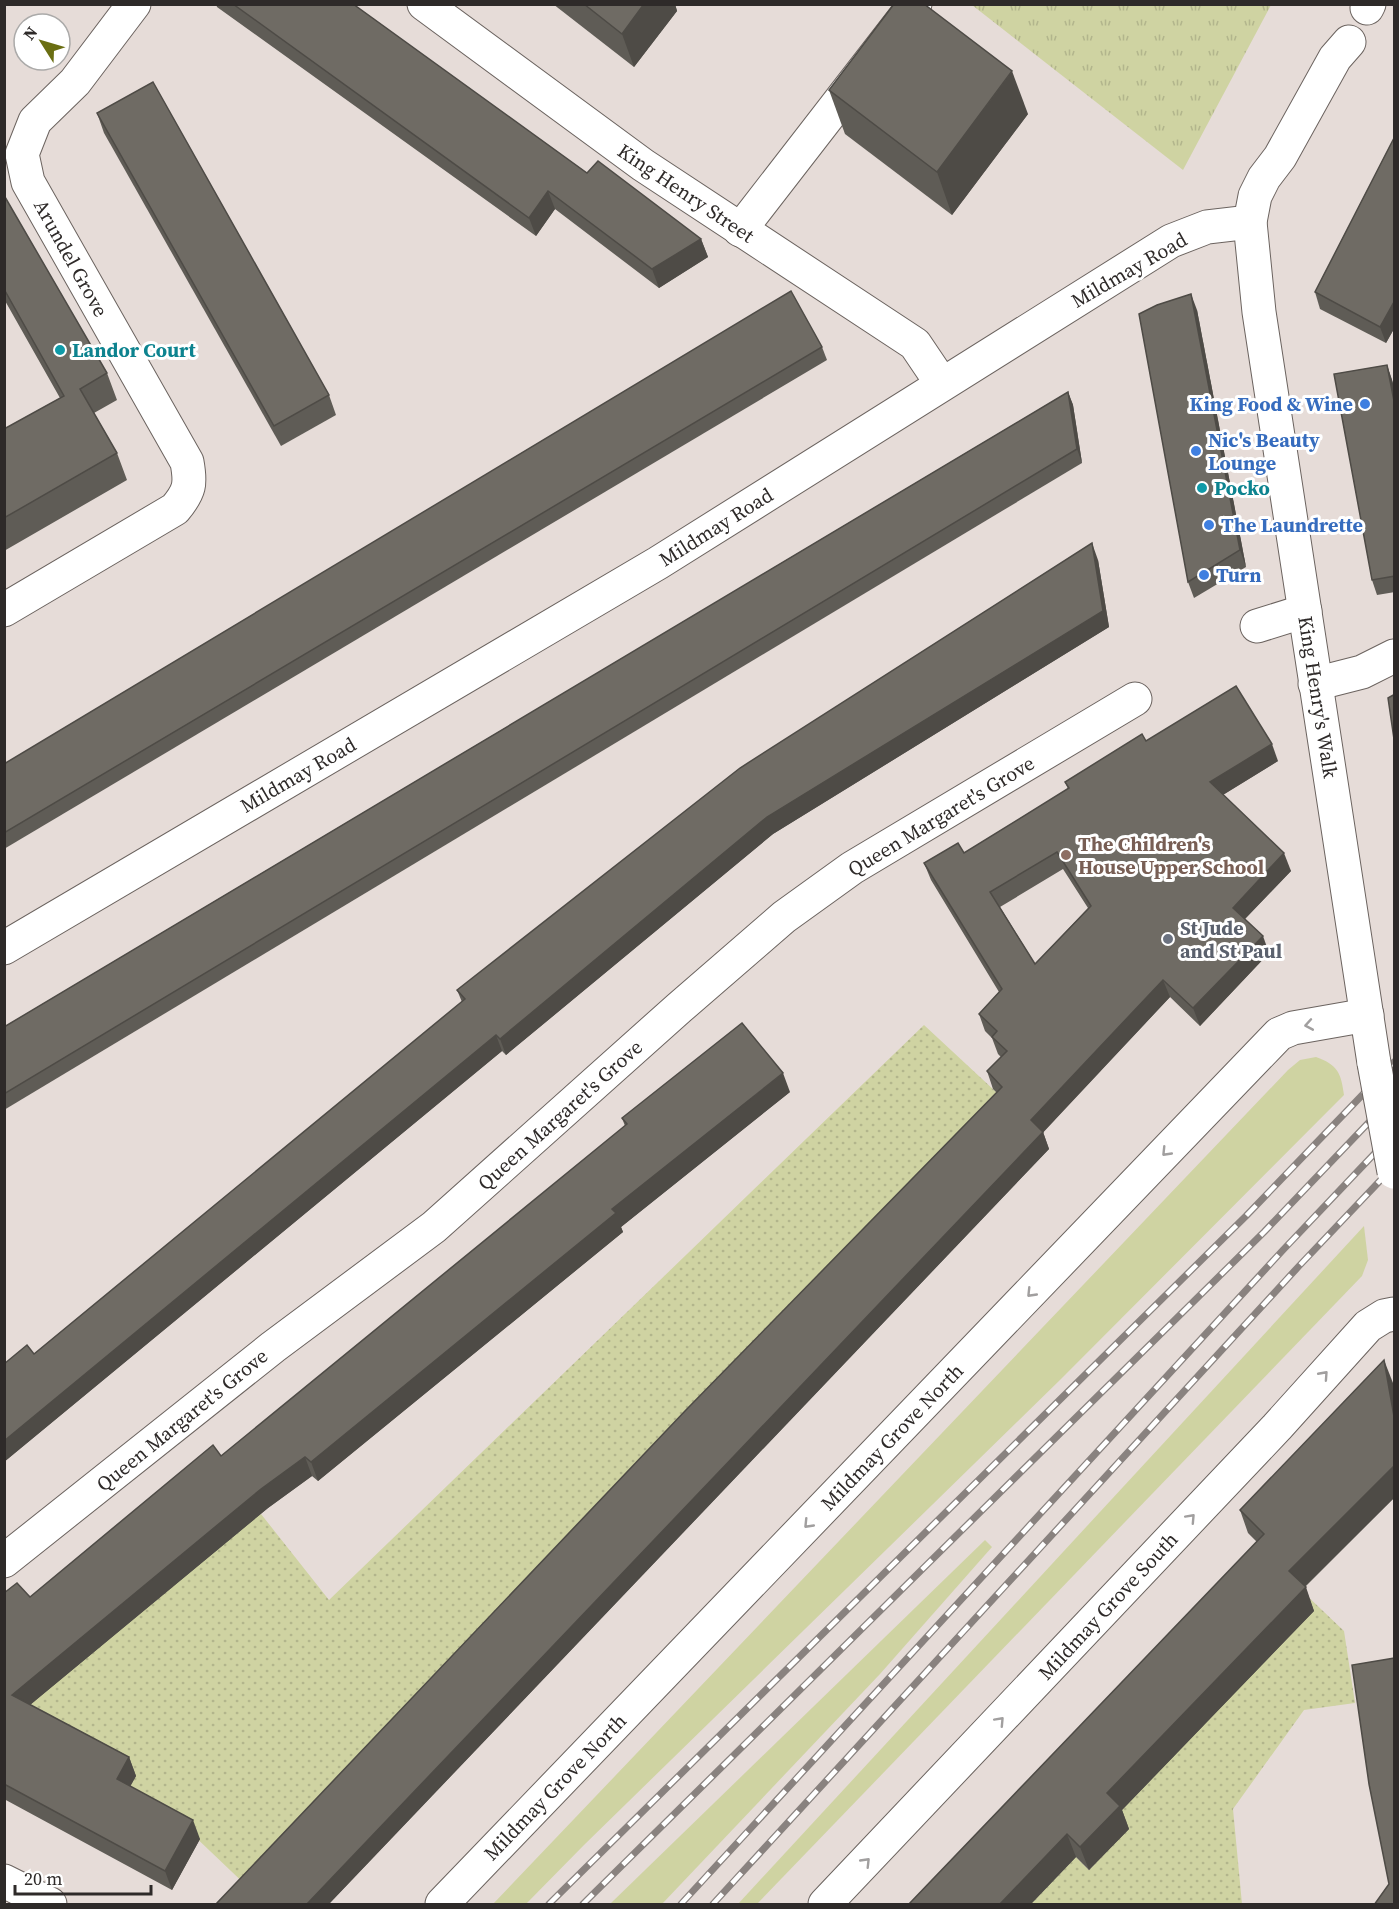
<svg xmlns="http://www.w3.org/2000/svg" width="1399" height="1909" font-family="'Source Serif 4',serif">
	<defs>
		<pattern id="park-tufts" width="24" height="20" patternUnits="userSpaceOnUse" patternTransform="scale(1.5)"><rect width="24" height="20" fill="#cfd3a2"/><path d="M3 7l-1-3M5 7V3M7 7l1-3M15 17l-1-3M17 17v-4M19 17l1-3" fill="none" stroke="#b2b58c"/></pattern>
		<pattern id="garden-dots" width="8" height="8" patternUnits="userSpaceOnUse" patternTransform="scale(1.5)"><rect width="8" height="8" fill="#cfd3a2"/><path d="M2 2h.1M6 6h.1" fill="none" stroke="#b2b58c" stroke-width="1.8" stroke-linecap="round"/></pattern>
	</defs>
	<rect width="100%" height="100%" fill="#e6dcd8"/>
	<g fill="#cfd3a2">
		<path d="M1316 1057C1338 1065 1341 1073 1344 1095L1061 1379 584 1845 526 1904H493L1288 1070 1300 1060Z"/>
		<path d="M1364 1226 1368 1260 1362 1276 757 1904H738Z"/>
		<path d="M985 1540 992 1547 880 1674 662 1904H610Z"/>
	</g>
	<path fill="url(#park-tufts)" d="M972 5H1271L1183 170Z"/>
	<g fill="url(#garden-dots)">
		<path d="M924 1025 1009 1104 252 1891 168 1811 124 1798 135 1776 37 1724 4 1657 261 1514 329 1600Z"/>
		<path d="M1302 1591 1344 1631 1355 1703 1304 1710 1233 1809 1242 1904H1030L1076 1857 1089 1870 1128 1829 1115 1816 1255 1671Z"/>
	</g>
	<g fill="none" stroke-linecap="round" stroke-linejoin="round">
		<g stroke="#6b635f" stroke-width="35">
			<g id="minor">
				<path d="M424 4 643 165 915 344 942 384"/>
				<path d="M1367 8 1369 4"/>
				<path d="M1349 42 1335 58 1280 157 1264 178 1255 196 1250 222 1259 312 1374 1063"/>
				<path d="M740 230 915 4"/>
				<path d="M4 610 175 509C190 491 191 484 187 462L28 182 22 154 35 121 75 82 134 4"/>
				<path d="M1257 626 1305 611"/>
				<path d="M1315 684 1362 672 1394 656"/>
				<path d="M4 948 658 563 1171 241 1207 227 1250 222"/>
				<path d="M4 1561 273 1347 434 1227 679 1008 784 917 852 868 1135 699"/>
				<path d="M4 1881 50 1904"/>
				<path d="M442 1904 1279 1034 1293 1028 1367 1015"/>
				<path d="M825 1904 1277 1427 1368 1326 1384 1316 1394 1314"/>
			</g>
		</g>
		<use href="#minor" stroke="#fff" stroke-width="33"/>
		<g stroke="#89827f" stroke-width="7">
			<g id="rail">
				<path d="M549 1904 1246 1216 1394 1062"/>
				<path d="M583 1904 1264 1232 1394 1096"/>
				<path d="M681 1904 1283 1250 1394 1133"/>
				<path d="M713 1904 1299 1266 1394 1166"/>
			</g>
		</g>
		<use href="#rail" stroke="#fff" stroke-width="4.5" stroke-dasharray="14" stroke-linecap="butt"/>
		<g stroke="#6b635f" stroke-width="35" stroke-linecap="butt">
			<path id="minor-bridge" d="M1374 1063 1394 1172"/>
		</g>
		<use href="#minor-bridge" stroke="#fff" stroke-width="33"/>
	</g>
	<g fill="#5f5c56" fill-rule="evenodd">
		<path d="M216 4H353L587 173 701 239 708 257 659 288 555 209 536 236 217 7Z"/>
		<path d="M553 4H675L677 11 634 67Z"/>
		<path d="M829 90 1028 114 952 215 845 134Z"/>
		<path d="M97 113 329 395 336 415 281 446 104 133Z"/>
		<path d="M1395 136V327L1386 343 1320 309 1315 292Z"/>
		<path d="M4 198 107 373 117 400 94 413 117 453 127 480 4 551V429L60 398 4 299Z"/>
		<path d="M1197 310 1246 567 1194 598 1188 582Z"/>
		<path d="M822 347 827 360 4 849V764Z"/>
		<path d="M1387 365 1392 380 1395 391V592L1377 595 1372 580Z"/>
		<path d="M1068 392 1073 405 1082 463 4 1110V1027Z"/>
		<path d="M1098 560 1109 627 773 834 506 1055 502 1051 4 1462V1364L34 1354 462 1002 457 990Z"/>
		<path d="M1146 741 1278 761 1223 795 1291 871 1245 919 1269 953 1200 1026 1170 997 1043 1132 1049 1149 328 1905H217V1903L997 1093 993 1089 987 1071 1001 1057 998 1054 992 1038 985 1031 979 1014 999 992 931 880 924 863 964 853 1068 789 1065 782ZM1063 869 1088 908 1035 964 1000 907Z"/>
		<path d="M790 1092 621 1227 623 1232 318 1481 312 1476 268 1508 30 1705 129 1757 136 1776 130 1786 200 1839 172 1890 4 1799V1593L30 1597 221 1456 625 1126 622 1118Z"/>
		<path d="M1393 1383 1395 1394V1497L1305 1587 1314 1611 1122 1810 1129 1829 1089 1870 1076 1857 1030 1905H908L1257 1542 1248 1533 1240 1510Z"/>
	</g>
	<g fill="#4e4b46">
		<path d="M644 4H675L677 11 634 67 622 34Z"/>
		<path d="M1012 71 1028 114 952 215 937 172Z"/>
		<path d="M548 191 555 209 536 236 529 218Z"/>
		<path d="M701 239 708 257 659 288 652 269Z"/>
		<path d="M1191 294 1197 310 1246 567 1240 550Z"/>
		<path d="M1395 299V327L1386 343 1380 327Z"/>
		<path d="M1387 365 1392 380 1395 391V406Z"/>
		<path d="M1068 392 1073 405 1082 463 1077 449Z"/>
		<path d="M1092 543 1098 560 1109 627 773 834 506 1055 500 1039Z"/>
		<path d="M1272 744 1278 761 1216 799 1210 782Z"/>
		<path d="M1284 853 1291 871 1239 925 1233 908Z"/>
		<path d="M1263 936 1269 953 1200 1026 1193 1008Z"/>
		<path d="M1163 980 1170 997 1038 1138 1031 1120Z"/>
		<path d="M496 1035 502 1051 4 1462V1441Z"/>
		<path d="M783 1073 790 1092 621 1227 623 1232 318 1481 311 1462 612 1209Z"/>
		<path d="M1043 1132 1049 1149 328 1905H306Z"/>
		<path d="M1384 1360 1393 1383 1395 1394V1422Z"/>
		<path d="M305 1457 312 1476 268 1508 19 1714 12 1695 261 1489Z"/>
		<path d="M1395 1465V1497L1297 1594 1289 1571Z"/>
		<path d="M1306 1587 1314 1611 1122 1810 1129 1829 1089 1870 1080 1847 1107 1793Z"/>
		<path d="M129 1757 136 1776 124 1798 117 1779Z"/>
		<path d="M193 1820 200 1839 172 1890 165 1871Z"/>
		<path d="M1067 1834 1076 1857 1030 1905H999Z"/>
	</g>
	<g fill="#6f6b64" stroke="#4e4b46" stroke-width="1.5" fill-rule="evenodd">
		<path d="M233 4H353L587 173 598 161 701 239 652 269 548 191 529 218Z"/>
		<path d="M584 4H644L622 34Z"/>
		<path d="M894 4H924L1012 71 937 172 829 90Z"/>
		<path d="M153 82 329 395 274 426 97 113Z"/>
		<path d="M1395 136V300L1380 327 1315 292Z"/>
		<path d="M5 197 107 373 80 389 117 453 4 518V429L64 396 4 289Z"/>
		<path d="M791 291 822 347 4 833V764Z"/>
		<path d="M1191 294 1240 550 1188 582 1139 314 1157 305Z"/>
		<path d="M1387 365 1395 406V576L1372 580 1334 374Z"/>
		<path d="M1068 392 1077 449 4 1094V1027Z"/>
		<path d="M1092 543 1103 611 767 817 500 1039 496 1035 4 1441V1364L27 1345 34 1354 465 999 457 990 740 768Z"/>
		<path d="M1236 686 1272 744 1210 782 1284 853 1233 908 1263 936 1193 1008 1163 980 1031 1120 1043 1132 306 1905H218L217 1903 685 1411 1002 1087 987 1071 1007 1051 992 1037 997 1031 979 1014 1002 989 924 863 958 843 964 853 1069 788 1065 782 1142 734 1146 741ZM1057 852 1091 906 1035 964 990 892Z"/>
		<path d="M1395 694V746L1388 698Z"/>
		<path d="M742 1023 783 1073 612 1209 616 1213 311 1462 305 1457 261 1489 12 1695 129 1757 117 1779 193 1820 165 1871 4 1784V1593L17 1583 30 1597 213 1445 221 1456 627 1124 622 1118Z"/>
		<path d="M1384 1360 1395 1422V1465L1289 1571 1306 1587 1107 1793 1120 1806 1080 1847 1067 1834 999 1905H908L1264 1534 1240 1510Z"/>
		<path d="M1395 1658V1905H1374L1389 1884 1369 1784 1352 1665Z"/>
	</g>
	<defs><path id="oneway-chevron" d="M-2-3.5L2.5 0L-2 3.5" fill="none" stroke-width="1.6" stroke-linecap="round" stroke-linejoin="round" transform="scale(1.5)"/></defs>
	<g stroke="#a19f9f">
		<use href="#oneway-chevron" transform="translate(1309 1025) rotate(170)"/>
		<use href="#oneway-chevron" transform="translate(1166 1152) rotate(134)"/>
		<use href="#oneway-chevron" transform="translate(1031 1293) rotate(134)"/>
		<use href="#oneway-chevron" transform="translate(1324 1375) rotate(-48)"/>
		<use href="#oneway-chevron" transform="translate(1191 1518) rotate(-47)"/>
		<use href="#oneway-chevron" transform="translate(808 1524) rotate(134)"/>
		<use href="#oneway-chevron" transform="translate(1000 1721) rotate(-47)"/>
		<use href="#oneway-chevron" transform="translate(866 1862) rotate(-46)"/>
	</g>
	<g fill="#0f9aa8" stroke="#fff" stroke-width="2">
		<circle cx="60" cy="350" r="6"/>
		<circle cx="1202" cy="488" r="6"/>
	</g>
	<g fill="#3f7fe0" stroke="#fff" stroke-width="2">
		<circle cx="1365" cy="404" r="6"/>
		<circle cx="1196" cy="451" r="6"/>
		<circle cx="1209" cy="525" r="6"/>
		<circle cx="1204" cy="575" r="6"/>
	</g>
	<circle fill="#8d6e63" stroke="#fff" stroke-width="2" cx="1066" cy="855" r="6"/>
	<circle fill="#6b7280" stroke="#fff" stroke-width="2" cx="1168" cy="939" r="6"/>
	<g text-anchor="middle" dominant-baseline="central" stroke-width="6" stroke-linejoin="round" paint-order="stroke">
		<g font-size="20" fill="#2e2a29" stroke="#fff">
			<text transform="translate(686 193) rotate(34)">King Henry Street</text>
			<text transform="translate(71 258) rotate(61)">Arundel Grove</text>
			<text transform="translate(1129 270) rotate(-30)">Mildmay Road</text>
			<text transform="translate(716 527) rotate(-32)">Mildmay Road</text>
			<text transform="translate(1318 697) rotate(81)">King Henry's Walk</text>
			<text transform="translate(298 775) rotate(-30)">Mildmay Road</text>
			<text transform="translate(941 816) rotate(-31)">Queen Margaret's Grove</text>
			<text transform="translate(560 1115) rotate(-42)">Queen Margaret's Grove</text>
			<text transform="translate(182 1420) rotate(-39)">Queen Margaret's Grove</text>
			<text transform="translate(892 1437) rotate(-46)">Mildmay Grove North</text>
			<text transform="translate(1108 1606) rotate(-47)">Mildmay Grove South</text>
			<text transform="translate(555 1787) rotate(-46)">Mildmay Grove North</text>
		</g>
		<g font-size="20" font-weight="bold" fill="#0d838f" stroke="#fff" text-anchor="start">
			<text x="72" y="350">Landor Court</text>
			<text x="1214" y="488">Pocko</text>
		</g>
		<g font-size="20" font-weight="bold" fill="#366cbe" stroke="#fff" text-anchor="start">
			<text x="1353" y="404" text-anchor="end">King Food &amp; Wine</text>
			<text x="1208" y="440">Nic's Beauty<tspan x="1208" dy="23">Lounge</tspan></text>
			<text x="1221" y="525">The Laundrette</text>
			<text x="1216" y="575">Turn</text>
		</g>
		<g font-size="20" font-weight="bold" fill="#785e54" stroke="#fff" text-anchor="start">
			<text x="1078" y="844">The Children's<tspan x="1078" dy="23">House Upper School</tspan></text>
		</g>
		<g font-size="20" font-weight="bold" fill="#5b616d" stroke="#fff" text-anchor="start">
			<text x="1180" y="928">St Jude<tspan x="1180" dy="23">and St Paul</tspan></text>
		</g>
	</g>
	<rect width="1399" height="1909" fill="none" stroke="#2e2a29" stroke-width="12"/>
	<g transform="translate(42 42) rotate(307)"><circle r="28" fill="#ffffff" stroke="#abaaa9" stroke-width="1.5"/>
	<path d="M0-4.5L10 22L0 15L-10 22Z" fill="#6a6e12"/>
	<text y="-9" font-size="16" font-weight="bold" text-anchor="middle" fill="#2e2a29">N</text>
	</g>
	<path d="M15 1885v9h136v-9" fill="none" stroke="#2e2a29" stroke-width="3"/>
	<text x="24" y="1885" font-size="18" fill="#2e2a29" stroke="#ffffff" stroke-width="4.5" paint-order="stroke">20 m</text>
</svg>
